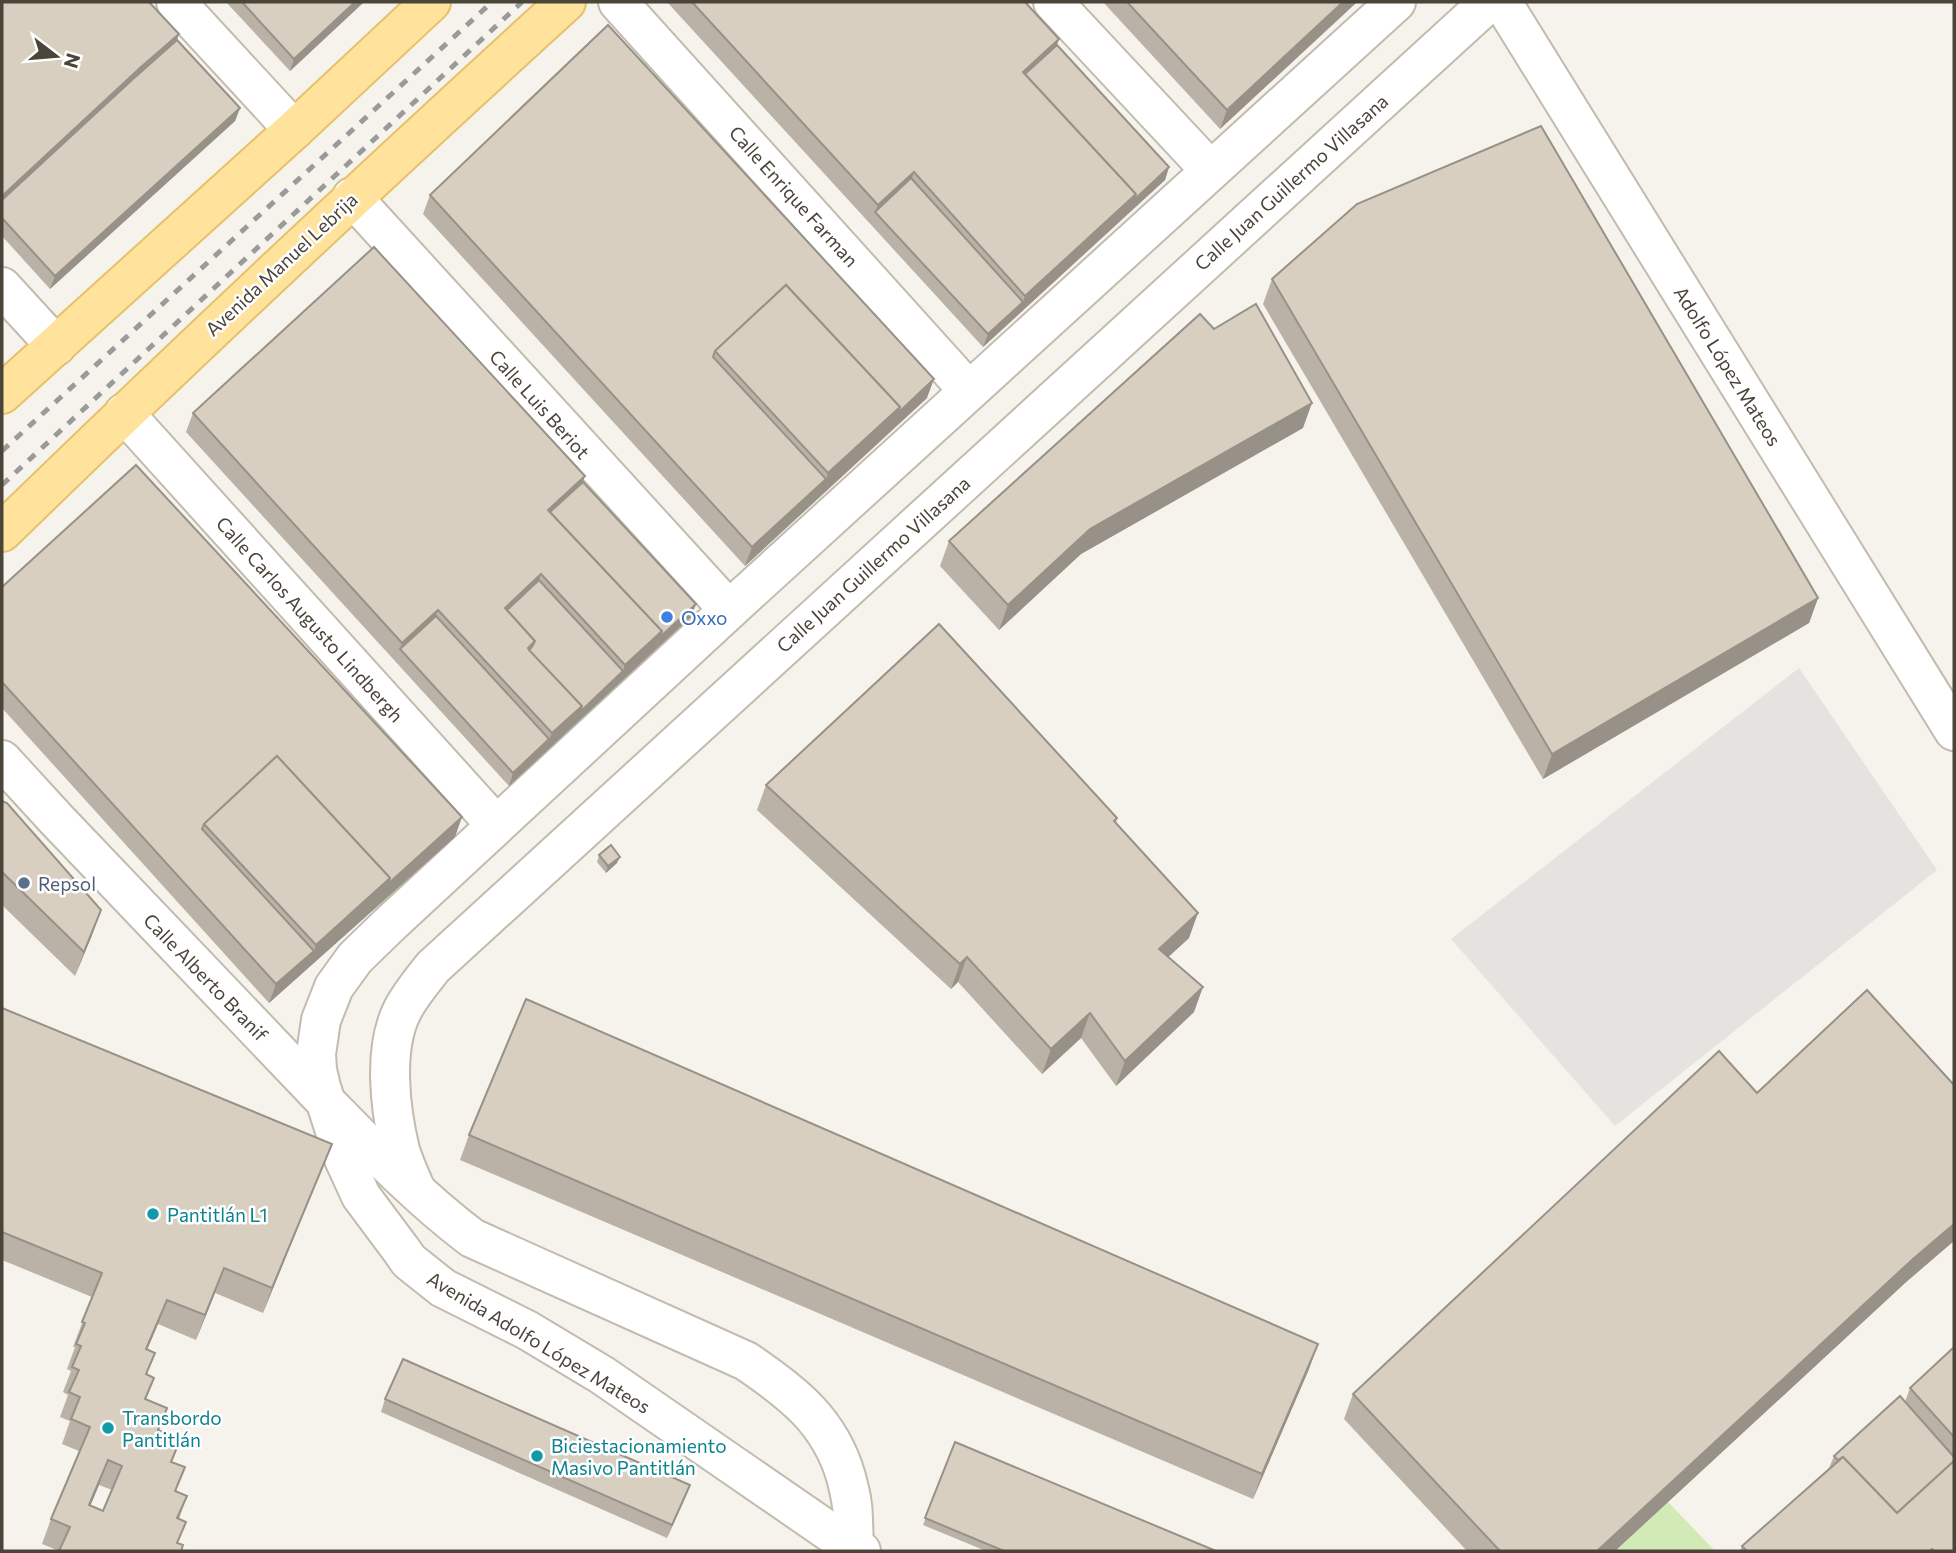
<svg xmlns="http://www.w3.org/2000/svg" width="1956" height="1553" font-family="Commissioner,sans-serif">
	<rect width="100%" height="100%" fill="#f6f3ec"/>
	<path fill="#d2eab5" d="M1668 1502 1715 1551H1615Z"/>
	<path fill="#e5e3e0" d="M1799 668 1937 870 1615 1126 1451 939Z"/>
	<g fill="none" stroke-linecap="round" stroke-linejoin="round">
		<g stroke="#c2bbae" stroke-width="42">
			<g id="minor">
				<path d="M176 2 294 130"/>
				<path d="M618 2 969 391"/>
				<path d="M1053 2 1210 170"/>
				<path d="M1502 2 1954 731"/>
				<path d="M352 197 729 610"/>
				<path d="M2 287 56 346"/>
				<path d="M124 413 496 825"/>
				<path d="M2 760 57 820 326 1102C373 1150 419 1198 472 1238L746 1361C792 1392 830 1421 846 1477 850 1492 853 1504 853 1519 853 1530 855 1541 852 1551"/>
				<path d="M416 1190C410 1177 404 1163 400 1150 390 1109 383 1049 402 1011 410 995 422 981 433 967L1489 2"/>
				<path d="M861 1551 853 1548 602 1375 527 1330 443 1288 409 1261 402 1251 361 1196 344 1159 321 1087 317 1070 316 1054 321 1020 334 987 355 958 390 924 729 610 1396 2"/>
			</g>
		</g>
		<g stroke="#e6c16a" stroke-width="42">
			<g id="major">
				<path d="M2 394 294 130 431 2"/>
				<path d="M2 532C187 352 375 176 566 2"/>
			</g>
		</g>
		<use href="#minor" stroke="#fff" stroke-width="38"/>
		<use href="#major" stroke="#ffe39c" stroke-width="38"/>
		<g stroke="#9a9a9a" stroke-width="5" stroke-dasharray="9 9" stroke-linecap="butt">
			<path d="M2 451 492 2"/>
			<path d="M2 485 522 2"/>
		</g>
	</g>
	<g fill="#bab2a6" fill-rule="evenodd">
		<path d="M2 2 179 34 177 40 240 108 235 121 50 289 2 236Z"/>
		<path d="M226 2H364L290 71Z"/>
		<path d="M667 2H1025L1059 39 1057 45 1169 167 1165 180 983 347Z"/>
		<path d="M1103 2H1357L1220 129Z"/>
		<path d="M430 195 927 398 745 566 423 214Z"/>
		<path d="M1272 279 1818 598 1809 623 1543 779 1263 304Z"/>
		<path d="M193 413 585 476 583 482 696 604 691 617 509 786 186 432Z"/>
		<path d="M1303 428 1081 554 999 630 940 566 949 541Z"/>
		<path d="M2 587 455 837 269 1003 2 708Z"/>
		<path d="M766 785 1117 818 1116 823 1189 938 1168 957 1194 1012 1116 1086 1081 1038 1042 1074 958 982 951 989 757 810Z"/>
		<path d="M2 801 92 935 75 976 2 905Z"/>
		<path d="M599 855 617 863 606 873 597 862Z"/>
		<path d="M2 1008 322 1168 263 1313 215 1293 196 1340 158 1324 147 1349V1375L154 1378 146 1399 172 1462 185 1467 176 1491 187 1496 179 1519 59 1551 42 1544 51 1519 79 1451 62 1444 70 1421 60 1417 68 1395 63 1392 71 1371 67 1369 75 1347H73L92 1297 2 1260ZM99 1485 112 1490 103 1511 90 1506Z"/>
		<path d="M469 1135 1309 1369 1253 1499 460 1160Z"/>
		<path d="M1904 1284 1615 1551H1467L1344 1419 1353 1394Z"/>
		<path d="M1954 1347V1551H1740L1742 1546 1829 1468 1834 1456 1905 1402 1910 1388Z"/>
		<path d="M385 1399 690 1485 667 1538 381 1412Z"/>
		<path d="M955 1442 1216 1551H986L923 1525Z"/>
	</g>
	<g fill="#979187">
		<path d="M355 2H364L290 71 294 59Z"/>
		<path d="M1343 2H1357L1220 129 1227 110Z"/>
		<path d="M179 34 172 53 2 209V196L141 67Z"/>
		<path d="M1059 39 1052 58 1025 82 1023 72Z"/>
		<path d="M240 108 235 121 50 289 55 276Z"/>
		<path d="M1169 167 1165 180 983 347 988 334 1023 302 1025 296 1136 194Z"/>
		<path d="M914 172 907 191 875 212 878 205Z"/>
		<path d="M934 379 927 398 745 566 752 547 826 479 828 473 900 407Z"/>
		<path d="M1312 403 1303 428 1081 554 999 630 1008 605 1090 529Z"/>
		<path d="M585 476 578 495 550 521 548 510Z"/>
		<path d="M541 574 534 593 502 614 505 608Z"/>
		<path d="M1818 598 1809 623 1543 779 1552 754Z"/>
		<path d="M696 604 691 617 655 650 660 637Z"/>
		<path d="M438 610 431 629 400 649 402 643Z"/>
		<path d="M662 631 655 650 509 786 513 773 549 739 552 733 582 706 623 671 625 665Z"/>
		<path d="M462 817 455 837 269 1003 276 984 314 951 316 945 390 878Z"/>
		<path d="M620 857 617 863 606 873 608 866Z"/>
		<path d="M101 910 92 935 75 976 84 952Z"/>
		<path d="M1198 913 1189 938 1150 974 1159 949Z"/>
		<path d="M967 957 958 982 951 989 960 964Z"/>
		<path d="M1203 987 1194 1012 1116 1086 1125 1061Z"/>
		<path d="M1090 1013 1081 1038 1042 1074 1051 1049Z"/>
		<path d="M332 1144 322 1168 263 1313 272 1288Z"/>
		<path d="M1954 1224V1241L1904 1284 1615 1551H1597L1913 1259Z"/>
		<path d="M224 1268 215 1293 196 1340 205 1315Z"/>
		<path d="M167 1300 158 1324 137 1374 146 1349Z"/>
		<path d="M1318 1344 1309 1369 1253 1499 1262 1474Z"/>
		<path d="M108 1460 99 1485 80 1530 89 1505Z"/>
		<path d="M690 1485 685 1498 667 1538 672 1525Z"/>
	</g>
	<g fill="#d8cfc1" stroke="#979187" stroke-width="2" fill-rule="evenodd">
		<path d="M2 2H149L179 34 141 67 2 196Z"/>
		<path d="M242 2H355L294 59Z"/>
		<path d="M692 2H1025L1059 39 1023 72 1136 194 1025 296 914 172 878 205Z"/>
		<path d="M1127 2H1343L1227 110Z"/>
		<path d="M608 25 934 379 898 413 900 407 786 285 715 351 713 357 826 479 752 547 430 195Z"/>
		<path d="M177 40 240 108 55 276 2 218V200L133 79Z"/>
		<path d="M1057 45 1169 167 1134 200 1136 194 1025 74Z"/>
		<path d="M1541 126 1818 598 1552 754 1272 279 1357 204Z"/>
		<path d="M911 178 1023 302 988 334 875 212Z"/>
		<path d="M374 247 585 476 548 510 662 631 625 665 541 574 505 608 535 641 528 648 582 706 552 733 438 610 402 643 193 413Z"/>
		<path d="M786 285 900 407 828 473 715 351Z"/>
		<path d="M1256 304 1312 403 1090 529 1008 605 949 541 1200 314 1214 329Z"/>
		<path d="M136 465 462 817 388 884 390 878 277 756 204 824 202 829 314 951 276 984 2 682V587Z"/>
		<path d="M583 482 696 604 660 637 662 631 550 512Z"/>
		<path d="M539 580 623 671 580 712 582 706 529 650 532 647 535 641 507 610Z"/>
		<path d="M436 616 549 739 513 773 400 649Z"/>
		<path d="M939 624 1117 818 1114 821 1198 913 1159 949 1203 987 1125 1061 1090 1013 1051 1049 967 957 960 964 766 785Z"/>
		<path d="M277 756 390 878 316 945 204 824Z"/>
		<path d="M2 801 7 803 101 910 84 952 2 872Z"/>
		<path d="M611 845 620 857 608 866 599 855Z"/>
		<path d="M1867 990 1954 1085V1224L1913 1259 1597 1551H1500L1353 1394 1719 1051 1757 1093Z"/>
		<path d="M526 999 1318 1344 1262 1474 469 1135Z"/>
		<path d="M2 1008 332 1144 272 1288 224 1268 205 1315 167 1300 146 1349 155 1353 146 1374 154 1378 145 1399 167 1408 158 1430 180 1440 171 1462 185 1467 175 1491 187 1496 177 1518 186 1522 177 1543 183 1545 181 1551H59L70 1527 51 1519 90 1427 71 1419 80 1397 69 1392 79 1370 72 1367 81 1346 76 1344 85 1323 82 1322 102 1273 2 1232ZM108 1460 122 1466 103 1511 89 1505Z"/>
		<path d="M1954 1347V1437L1910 1388Z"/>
		<path d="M403 1359 690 1485 672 1525 385 1399Z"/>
		<path d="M1900 1396 1954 1457V1461L1897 1513 1843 1457 1838 1460 1834 1456Z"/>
		<path d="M955 1442 1216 1551H1004L925 1518Z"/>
		<path d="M1843 1457 1897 1513 1954 1461V1551H1934L1932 1549 1929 1551H1747L1742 1546Z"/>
	</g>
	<circle fill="#3f7fe0" stroke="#fff" stroke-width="2.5" cx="667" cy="617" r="7"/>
	<circle fill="#5c6f8a" stroke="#fff" stroke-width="2.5" cx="24" cy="883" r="7"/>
	<g fill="#0f9aa8" stroke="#fff" stroke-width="2.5">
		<circle cx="153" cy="1214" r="7"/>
		<circle cx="108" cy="1428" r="7"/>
		<circle cx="537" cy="1456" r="7"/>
	</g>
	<g text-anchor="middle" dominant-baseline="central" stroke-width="5" stroke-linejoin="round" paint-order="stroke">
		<g font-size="19" fill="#4b4439" stroke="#fff">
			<text transform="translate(1291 182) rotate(-42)">Calle Juan Guillermo Villasana</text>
			<text transform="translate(794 196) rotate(48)">Calle Enrique Farman</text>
			<text transform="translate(281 264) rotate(-43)">Avenida Manuel Lebrija</text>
			<text transform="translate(1728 366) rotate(58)">Adolfo López Mateos</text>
			<text transform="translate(540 404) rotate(48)">Calle Luis Beriot</text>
			<text transform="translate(873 564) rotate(-42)">Calle Juan Guillermo Villasana</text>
			<text transform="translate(310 619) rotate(48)">Calle Carlos Augusto Lindbergh</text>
			<text transform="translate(206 977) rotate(46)">Calle Alberto Branif</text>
			<text transform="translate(539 1342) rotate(31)">Avenida Adolfo López Mateos</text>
		</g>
		<g font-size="19" fill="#366cbe" stroke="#fff" text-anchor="start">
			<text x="681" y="617">Oxxo</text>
		</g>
		<g font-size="19" fill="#4e5e75" stroke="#fff" text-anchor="start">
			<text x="38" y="883">Repsol</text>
		</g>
		<g font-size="19" fill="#0d838f" stroke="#fff" text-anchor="start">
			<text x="167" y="1214">Pantitlán L1</text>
			<text x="122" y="1417">Transbordo<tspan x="122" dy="22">Pantitlán</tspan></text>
			<text x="551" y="1445">Biciestacionamiento<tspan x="551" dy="22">Masivo Pantitlán</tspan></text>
		</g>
	</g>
	<rect width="1956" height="1553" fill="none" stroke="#4b4439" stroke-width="7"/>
	<g transform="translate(56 56) rotate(106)" stroke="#ffffff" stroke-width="5" paint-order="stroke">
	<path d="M0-5L12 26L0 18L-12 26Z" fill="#4b4439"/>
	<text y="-10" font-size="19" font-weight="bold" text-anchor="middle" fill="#4b4439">N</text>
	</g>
</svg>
